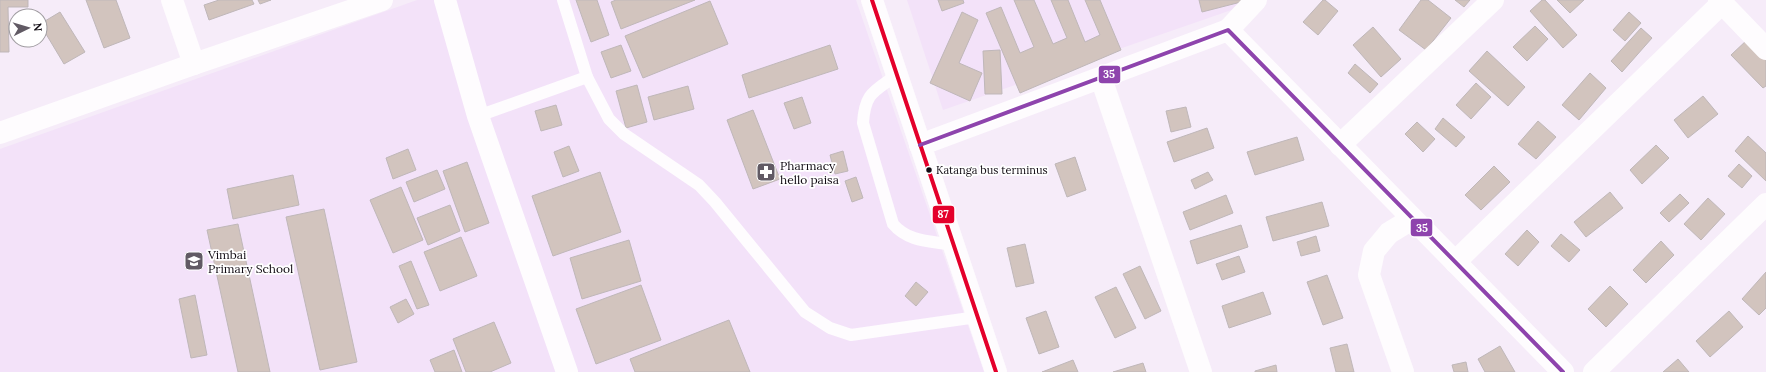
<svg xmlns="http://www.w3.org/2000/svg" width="1766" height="372" font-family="Lora,serif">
	<rect width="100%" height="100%" fill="#f6ecf9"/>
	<g fill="#f3e2f9">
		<path d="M417 0H856L984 372H0V149Z"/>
		<path d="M907 0H1250L1246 5 943 110Z"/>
	</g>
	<g fill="#d2c4be" stroke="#bfb7b9">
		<path d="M0 0H28V7H8L9 52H0Z"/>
		<path d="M86 0H116L130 38 104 48Z"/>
		<path d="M219 0H252L254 4 209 20 204 5Z"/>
		<path d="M258 0H271L260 4Z"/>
		<path d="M576 0H597L609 35 591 42Z"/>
		<path d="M616 0H695L621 29 611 2Z"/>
		<path d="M938 0H963L964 3 942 11Z"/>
		<path d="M1014 0H1034L1053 44 1067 38 1051 0H1068L1085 42 1100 35 1085 0H1100L1121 50 1020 93 986 13 1001 7 1020 53 1034 47Z"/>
		<path d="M1199 0H1241V2L1202 12Z"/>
		<path d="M1323 0H1325L1338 11 1318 35 1303 22Z"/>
		<path d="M1421 0H1428L1451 18 1426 50 1399 30Z"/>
		<path d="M1455 0H1470L1464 7Z"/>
		<path d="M1542 0H1545L1577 35 1563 48 1530 11Z"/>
		<path d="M1557 0H1584L1570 13Z"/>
		<path d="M710 1 728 44 643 78 625 36Z"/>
		<path d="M60 12 85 52 64 64 40 24Z"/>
		<path d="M962 12 978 20 959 63 982 73 970 101 930 83Z"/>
		<path d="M1629 12 1641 23 1625 41 1613 30Z"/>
		<path d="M1535 26 1548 39 1527 61 1513 47Z"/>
		<path d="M1373 27 1401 59 1381 77 1353 45Z"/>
		<path d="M1641 28 1652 38 1622 72 1611 61Z"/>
		<path d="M1748 39 1766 57V86L1763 88 1731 55Z"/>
		<path d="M621 45 631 71 611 78 601 52Z"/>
		<path d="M830 45 838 69 749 98 742 75Z"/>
		<path d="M1000 50 1002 94H985L983 51Z"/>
		<path d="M1487 51 1525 87 1508 106 1469 71Z"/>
		<path d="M1355 64 1378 84 1370 93 1348 73Z"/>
		<path d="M1590 73 1606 88 1579 120 1562 105Z"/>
		<path d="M1476 83 1491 97 1471 119 1456 105Z"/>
		<path d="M637 85 647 122 626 128 616 91Z"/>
		<path d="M688 86 694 109 654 120 648 97Z"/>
		<path d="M1703 96 1718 114 1688 138 1674 120Z"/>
		<path d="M802 97 811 123 794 129 784 103Z"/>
		<path d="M556 105 562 125 541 131 535 111Z"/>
		<path d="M1186 107 1191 127 1171 132 1166 111Z"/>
		<path d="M753 110 780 179 753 189 727 120Z"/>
		<path d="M1443 118 1465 137 1456 147 1435 129Z"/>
		<path d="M1538 121 1556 137 1536 159 1518 144Z"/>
		<path d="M1417 122 1435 139 1423 152 1405 134Z"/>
		<path d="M1207 128 1214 148 1174 162 1167 142Z"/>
		<path d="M1748 136 1766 153V181L1735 151Z"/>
		<path d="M1297 137 1304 160 1255 175 1247 152Z"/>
		<path d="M1656 145 1669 158 1642 184 1630 170Z"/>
		<path d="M569 146 579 171 563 177 554 152Z"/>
		<path d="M408 149 416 170 393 179 386 158Z"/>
		<path d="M843 151 848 171 835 174 830 155Z"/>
		<path d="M1075 157 1086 190 1067 197 1055 164Z"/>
		<path d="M467 162 489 223 465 232 443 171Z"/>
		<path d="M1739 164 1752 176 1742 188 1728 176Z"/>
		<path d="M1494 166 1510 182 1481 210 1465 195Z"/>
		<path d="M437 170 445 189 414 202 406 182Z"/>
		<path d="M600 172 621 232 553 256 532 196Z"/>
		<path d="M1208 172 1213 180 1195 189 1191 180Z"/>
		<path d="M293 175 299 205 233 219 227 189Z"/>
		<path d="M856 177 863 198 852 202 845 181Z"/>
		<path d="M401 187 423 240 393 253 370 200Z"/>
		<path d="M1610 192 1623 208 1586 237 1574 222Z"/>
		<path d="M1680 194 1689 203 1669 222 1660 213Z"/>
		<path d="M1226 195 1233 213 1190 230 1183 212Z"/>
		<path d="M1708 198 1725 214 1701 240 1684 224Z"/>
		<path d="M1322 202 1329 226 1273 241 1266 217Z"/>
		<path d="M450 205 460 231 428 245 417 218Z"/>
		<path d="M324 209 357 362 320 370 286 217Z"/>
		<path d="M238 224 270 372H238L207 230Z"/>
		<path d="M1241 225 1248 247 1197 264 1190 241Z"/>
		<path d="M1527 230 1539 242 1518 266 1505 254Z"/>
		<path d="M1561 234 1580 250 1569 262 1551 246Z"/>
		<path d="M1316 236 1320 251 1301 256 1297 242Z"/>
		<path d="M461 237 477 276 440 291 424 252Z"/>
		<path d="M629 240 641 281 582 299 570 258Z"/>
		<path d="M1661 241 1674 255 1646 283 1633 270Z"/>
		<path d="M1025 244 1034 283 1016 287 1007 248Z"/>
		<path d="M1239 256 1245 272 1222 280 1216 264Z"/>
		<path d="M411 261 429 305 417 309 399 266Z"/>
		<path d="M1140 266 1161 311 1145 319 1123 274Z"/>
		<path d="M1766 272V308L1759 315 1742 299Z"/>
		<path d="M1327 275 1343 318 1323 325 1307 282Z"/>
		<path d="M916 282 928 292 916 306 905 296Z"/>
		<path d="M641 285 661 340 596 364 576 309Z"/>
		<path d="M1610 286 1628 304 1606 327 1588 309Z"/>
		<path d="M1116 287 1136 328 1115 338 1095 297Z"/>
		<path d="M1263 292 1271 314 1229 328 1222 306Z"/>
		<path d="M195 295 207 355 191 358 179 299Z"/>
		<path d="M406 299 414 314 398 323 390 307Z"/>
		<path d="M1046 311 1059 347 1039 354 1026 318Z"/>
		<path d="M1729 311 1743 327 1710 357 1696 341Z"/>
		<path d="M729 320 750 372H635L630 359Z"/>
		<path d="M494 322 511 363 490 372H466L453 339Z"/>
		<path d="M1347 344 1354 372H1336L1330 348Z"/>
		<path d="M1500 346 1515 372H1485L1478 359Z"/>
		<path d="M454 350 462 372H435L430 360Z"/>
		<path d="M1678 359 1689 372H1663Z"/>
		<path d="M1073 360 1078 372H1042Z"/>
		<path d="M1466 362 1468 372H1454L1452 365Z"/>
		<path d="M1143 363 1146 372H1113Z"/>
		<path d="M1276 365 1277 372H1255V371Z"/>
	</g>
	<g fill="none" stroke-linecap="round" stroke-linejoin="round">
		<g stroke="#fefcfe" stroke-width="12">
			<path d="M898 74C874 92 865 92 863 123L893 224C908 242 930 241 953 245"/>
			<path d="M587 77 609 119 624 134 699 185 715 202 805 312 830 328 851 335 977 317"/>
			<path d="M478 116 587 77 563 0"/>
		</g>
		<g stroke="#fefcfe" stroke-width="22">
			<path d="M172 0 194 64"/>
			<path d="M445 0 478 116 567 372"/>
			<path d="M1719 0 1766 49"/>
			<path d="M1228 30 1256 0"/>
			<path d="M1101 78 1201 372"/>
			<path d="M0 133 194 64 382 0"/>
			<path d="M920 145 1228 30 1563 372"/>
			<path d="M1340 145 1493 0"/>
			<path d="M1455 262 1722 3"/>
			<path d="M1403 372 1369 275 1374 251 1389 233 1412 219"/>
			<path d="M1594 372 1766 204"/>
		</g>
		<path stroke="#fefcfe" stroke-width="22" d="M872 0 996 372"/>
		<g stroke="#fff" stroke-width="7">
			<path id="bus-1" d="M872 0 996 372"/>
		</g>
		<g stroke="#fff" stroke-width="7">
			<path id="bus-2" d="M920 145 1228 30 1563 372"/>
		</g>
		<use href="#bus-1" stroke="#e4002b" stroke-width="4"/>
		<use href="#bus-2" stroke="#8e44ad" stroke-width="4"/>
	</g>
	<defs>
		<g id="pharmacy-square" transform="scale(1)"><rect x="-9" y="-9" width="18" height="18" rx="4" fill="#615a64" stroke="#fff"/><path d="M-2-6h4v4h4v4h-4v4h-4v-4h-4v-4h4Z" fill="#fff"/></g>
		<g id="school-square" transform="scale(1)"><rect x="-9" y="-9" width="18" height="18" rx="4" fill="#615a64" stroke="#fff"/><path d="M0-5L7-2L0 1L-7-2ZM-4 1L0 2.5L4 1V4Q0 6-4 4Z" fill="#fff"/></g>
	</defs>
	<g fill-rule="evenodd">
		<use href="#pharmacy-square" x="766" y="172"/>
		<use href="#school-square" x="194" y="261"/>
	</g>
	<circle fill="#110b13" stroke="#fff" stroke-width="1.5" cx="929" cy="170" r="3.5"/>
	<g text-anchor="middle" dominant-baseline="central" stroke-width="3.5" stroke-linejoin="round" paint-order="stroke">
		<g font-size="11" fill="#110b13" stroke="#fff" text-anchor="start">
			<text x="936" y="170">Katanga bus terminus</text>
		</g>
		<g font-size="12" fill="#110b13" stroke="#fff" text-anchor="start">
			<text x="780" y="165">Pharmacy<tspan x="780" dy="14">hello paisa</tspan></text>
			<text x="208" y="254">Vimbai<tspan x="208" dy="14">Primary School</tspan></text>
		</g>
	</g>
	<g stroke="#fff" stroke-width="1.5">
		<rect x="1098" y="65" width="23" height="19" rx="4" fill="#8e44ad"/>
		<rect x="932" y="205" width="23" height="19" rx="4" fill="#e4002b"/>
		<rect x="1410" y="218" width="23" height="19" rx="4" fill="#8e44ad"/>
	</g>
	<g font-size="11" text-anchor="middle" font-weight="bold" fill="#fff">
		<text x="1109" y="78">35</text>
		<text x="943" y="218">87</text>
		<text x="1422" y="232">35</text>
	</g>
	<g transform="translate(28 28) rotate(85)"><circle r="19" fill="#ffffff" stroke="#a09da1"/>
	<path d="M0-3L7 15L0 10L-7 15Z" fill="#615a64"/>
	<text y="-6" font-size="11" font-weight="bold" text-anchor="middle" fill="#110b13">N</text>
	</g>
</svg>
